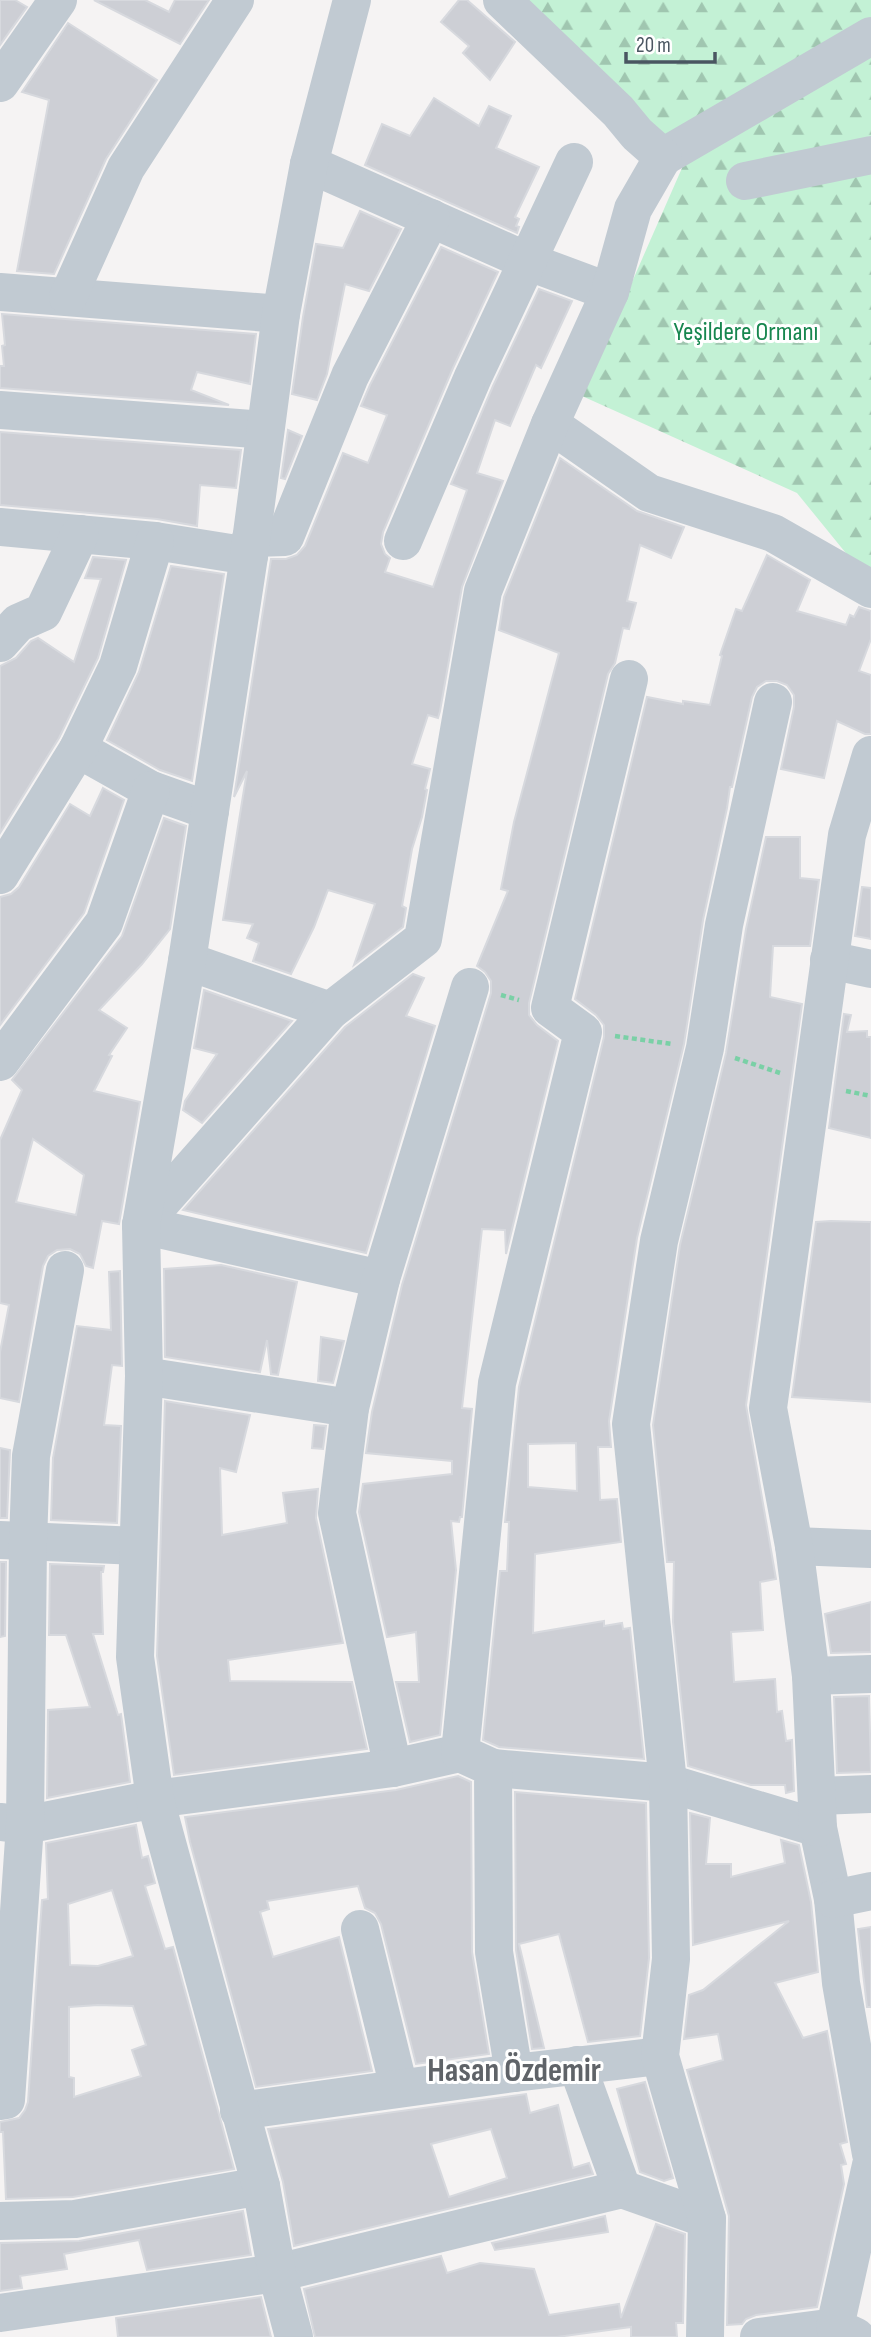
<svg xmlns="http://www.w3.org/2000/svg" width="871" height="2337" font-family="'Sofia Sans Condensed',sans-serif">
	<defs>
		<pattern id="forest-firs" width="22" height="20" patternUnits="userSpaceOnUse" patternTransform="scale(1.75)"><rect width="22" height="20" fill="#c3f1d5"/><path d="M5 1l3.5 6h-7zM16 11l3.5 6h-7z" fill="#a0c6b0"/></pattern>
	</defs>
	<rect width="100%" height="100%" fill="#f5f3f3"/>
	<path fill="url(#forest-firs)" d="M519 0H871V584L797 493 582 396 682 168Z"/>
	<g fill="#cdcfd5" stroke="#d7d9de" stroke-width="2" fill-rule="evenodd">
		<path d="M0 0H15L27 7 0 45Z"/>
		<path d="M94 0H145L169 12 175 0H209L180 44Z"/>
		<path d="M459 0H467L515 42 490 80 463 53 469 46 441 22Z"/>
		<path d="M68 23 157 80 106 159 54 274 17 271 49 100 22 92Z"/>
		<path d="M434 98 479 126 489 106 511 116 496 148 539 167 515 217 519 219 516 226 519 227 517 233 365 165 382 124 410 136Z"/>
		<path d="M360 211 401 229 369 291 345 284 327 374 317 400 292 394 303 317 316 244 343 248Z"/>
		<path d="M441 247 498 272 453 368 383 532 381 544 385 554 390 558 385 572 433 587 467 490 451 484 493 386 539 289 572 301 541 368 536 365 510 426 495 420 477 473 503 481 462 587 440 711 438 718 428 715 412 764 430 769 425 789 427 790 422 817 412 849 402 906 406 908 403 927 354 965 375 904 328 890 314 927 291 974 253 961 259 943 247 938 253 924 223 920 247 771 234 797 271 559H286L297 555 305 546 343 453 368 463 387 415 361 406 370 385Z"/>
		<path d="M2 314 256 334 250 384 197 372 191 390 229 405 0 388V366H4L2 346 5 345Z"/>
		<path d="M288 430 302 436 285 479 281 478Z"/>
		<path d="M0 432 241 450 236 488 200 485 197 526 157 519 0 505Z"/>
		<path d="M560 458 637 511 684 527 671 558 640 545 627 601 636 603 629 629 623 628 615 663 608 674 529 1003V1015L537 1025 558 1041 506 1254 505 1230 482 1229 462 1408 472 1409 462 1517H460L459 1522 451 1521 456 1570 440 1735 410 1742 396 1682H419L416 1632 387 1637 359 1512 363 1484 452 1474V1461L366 1453 372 1412 402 1285 491 993V981L485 972 477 966 508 891 501 889 514 822 559 653 499 630 504 597Z"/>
		<path d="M767 555 810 580 797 611 846 625 850 615 854 617 859 607 871 611V639L859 671 871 675V734H865L837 721 824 778 781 769 794 707V695L787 685 777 681H766L757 687 752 697 732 787H730L727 808 703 920 684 1044 637 1238 609 1421 611 1447H598L600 1500 617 1499 621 1542 535 1554 533 1633 604 1621V1626L622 1623 623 1629 630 1628 644 1759 499 1747 483 1740 500 1571H507L509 1522H505L519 1387 604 1037V1025L596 1015 575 999 647 697 683 704V701L710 705 722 656 720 655 736 609 742 611ZM576 1443 577 1491 528 1487V1444Z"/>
		<path d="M93 557 126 560 98 658 59 738 0 833V666L16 658 31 641 38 638 74 662 101 579 85 578Z"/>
		<path d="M171 566 224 574 192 781 160 770 107 740 139 672Z"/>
		<path d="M103 788 124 800 84 913 0 1025V897L11 894 19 887 70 804 90 816Z"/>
		<path d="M164 818 186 826 170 929 142 964 99 1010 127 1028 109 1055 112 1056 94 1091 140 1102 119 1224 102 1221 93 1268 86 1266 80 1254 70 1249 57 1250 48 1256 43 1266 19 1402 0 1398V1352L9 1305 0 1303V1140L22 1090 12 1080 122 936ZM33 1139 84 1175 76 1215 16 1202Z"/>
		<path d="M766 837H800V878L819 880 810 946H773L770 997 802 1004 746 1405 776 1579 760 1582 763 1630 731 1632 734 1682 775 1679 777 1712 782 1711 786 1741 792 1740 794 1791 786 1793 785 1785H751L688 1766 673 1622 674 1562H667L653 1425 680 1245 726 1053 746 929Z"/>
		<path d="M862 887 871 888V939L855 936Z"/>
		<path d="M413 974 424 978 406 1016 435 1026 366 1253 183 1210 345 1027Z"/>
		<path d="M204 990 292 1021 202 1123 183 1110 185 1101 217 1054 194 1048Z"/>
		<path d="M844 1014 851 1015 847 1032 867 1031V1037H871V1138L829 1128Z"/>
		<path d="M831 1221 871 1222V1402L792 1397 816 1222Z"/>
		<path d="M221 1265 297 1282 278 1375 271 1374 267 1340 260 1372 165 1357 164 1269Z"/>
		<path d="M120 1271 122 1366 112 1365 104 1425 121 1426 117 1523 51 1520 53 1458 77 1326 111 1330 109 1272Z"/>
		<path d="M321 1337 344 1341 333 1383 318 1381Z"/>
		<path d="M165 1401 250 1415 236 1472 220 1468 222 1535 287 1523 283 1493 318 1489 316 1518 343 1643 228 1660 230 1681 352 1682 367 1749 174 1775 157 1656Z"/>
		<path d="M314 1425 326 1426 323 1449 312 1448Z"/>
		<path d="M0 1448 10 1450 7 1518H0Z"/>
		<path d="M0 1562H6L5 1636 0 1637Z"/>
		<path d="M50 1564 104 1566 103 1572H101L103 1634H93L118 1715 121 1714 130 1782 47 1798 48 1710 90 1707 66 1635H49Z"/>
		<path d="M871 1602V1652L831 1653 825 1614Z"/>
		<path d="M869 1696 871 1772 837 1773 834 1697Z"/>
		<path d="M458 1776 471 1782 472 1952 489 2054 416 2064 381 1924 375 1913 365 1908 358 1886 267 1901 269 1909 260 1912 273 1957 339 1937 372 2071 256 2087 190 1842 185 1817 396 1790Z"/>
		<path d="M515 1792 646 1803 649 1958 640 2036 588 2042 559 1934 519 1944 544 2048 532 2049 516 1950Z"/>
		<path d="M690 1813 710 1818 706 1864H731V1877L785 1863 781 1840 799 1845 811 1902 818 1972 775 1983 803 2038 827 2031 847 2142 840 2144 846 2164 841 2165 844 2184 817 2307 756 2315 746 2319 742 2324 727 2325 729 2216 687 2070 723 2060 718 2034 684 2039 689 1995 703 1990 789 1921 693 1945Z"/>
		<path d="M136 1825 142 1858 148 1856 155 1883 145 1886 165 1949 173 1947 234 2169 73 2197 6 2199 3 2132H0V2122L19 2118 25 2110 28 2102 42 1900 48 1899 46 1843ZM112 1890 133 1956 98 1966 70 1965 68 1904ZM98 2005 133 2006 146 2045 132 2050 141 2076 74 2097V2078L69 2077V2007Z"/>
		<path d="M871 1927V2007H867L858 1929Z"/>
		<path d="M645 2082 673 2178 664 2181 640 2172 617 2089Z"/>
		<path d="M526 2094 530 2113 558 2105 573 2168 589 2163 593 2174 294 2246 283 2182 268 2129ZM491 2129 507 2178 449 2197 431 2144Z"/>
		<path d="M243 2211 251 2255 147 2270 139 2240 64 2254 67 2269 20 2276 22 2288 0 2291V2243L79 2241Z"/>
		<path d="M605 2216 608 2232 495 2250 492 2243Z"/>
		<path d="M656 2224 685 2234 683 2323H676L677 2337H631V2327L557 2337H315L304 2289 441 2256 447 2273 480 2263 534 2269 549 2315 619 2304 621 2318Z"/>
		<path d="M261 2297 271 2337H118L116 2318Z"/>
	</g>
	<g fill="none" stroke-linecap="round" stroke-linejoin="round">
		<g stroke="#7ad0a6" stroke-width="4.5" stroke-dasharray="5 3.5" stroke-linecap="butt">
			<path d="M501 995 519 1000"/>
			<path d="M615 1036 672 1044"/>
			<path d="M735 1058 780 1073"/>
			<path d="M846 1091 871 1096"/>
		</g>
		<g stroke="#c1cad2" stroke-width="38">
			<path d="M0 83 58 0"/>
			<path d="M663 157 871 36"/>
			<path d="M309 164 529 262 610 292"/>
			<path d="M745 181 871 155"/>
			<path d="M0 292 281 314"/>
			<path d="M68 297 126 168 235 0"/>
			<path d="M0 410 265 430"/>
			<path d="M550 424 649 493 773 533 871 589"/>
			<path d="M0 527 155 541 249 556"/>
			<path d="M251 538 285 537 350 376 431 218"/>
			<path d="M403 541 473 377 574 162"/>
			<path d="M0 643 18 623 43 612 80 534"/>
			<path d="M78 749 151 790 210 811"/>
			<path d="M0 875 78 749 118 666 155 541"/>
			<path d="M829 960 871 969"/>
			<path d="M187 961 330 1011"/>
			<path d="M0 1062 104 923 151 790"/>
			<path d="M141 1225 330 1011 423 939 483 591 550 424 610 292 633 209 663 157 637 134 618 111 502 0"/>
			<path d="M141 1225 381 1279"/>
			<path d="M144 1376 350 1408"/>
			<path d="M0 1540 138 1546"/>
			<path d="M794 1546 871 1549"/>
			<path d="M811 1676 871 1674"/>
			<path d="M393 1768 337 1513 350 1408 381 1279 470 987"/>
			<path d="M493 1768 668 1783 818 1828 833 1899 841 1983 871 2154"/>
			<path d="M818 1796 871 1794"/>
			<path d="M2 1822 25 1825 155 1799 393 1768 460 1753"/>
			<path d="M818 1828 811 1676 794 1546 768 1408 847 835 871 755"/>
			<path d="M833 1899 871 1891"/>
			<path d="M360 1929 399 2088"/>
			<path d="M577 2065 622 2189"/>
			<path d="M514 2073 494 1952 493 1768 460 1753 497 1383 583 1032 550 1008 629 679"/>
			<path d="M0 2101 6 2100 25 1825 28 1542 31 1456 65 1270"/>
			<path d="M239 2111 514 2073 660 2056"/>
			<path d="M0 2221 75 2219 261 2186"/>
			<path d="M0 2313 277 2273 622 2189 707 2219"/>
			<path d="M294 2337 277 2273 261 2186 155 1799 135 1657 144 1376 141 1225 187 961 249 556 281 314 309 164 352 0"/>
			<path d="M705 2337 707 2219 660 2056 671 1959 668 1783 631 1424 659 1241 705 1048 724 925 773 702"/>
			<path d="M759 2337 835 2327"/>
			<path d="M856 2337 835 2327 871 2165"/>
		</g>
	</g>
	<g text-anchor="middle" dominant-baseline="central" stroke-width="6" stroke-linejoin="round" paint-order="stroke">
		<g font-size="26" fill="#17864f" stroke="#fff">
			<text x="746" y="332">Yeşildere Ormanı</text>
		</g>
		<g font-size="33" font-weight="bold" fill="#5f6368" stroke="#fff">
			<text x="514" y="2071">Hasan Özdemir</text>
		</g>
	</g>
	<path d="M626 52v10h89v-10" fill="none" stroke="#4a5661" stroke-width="3.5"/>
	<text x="636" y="52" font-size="21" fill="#4a5661" stroke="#ffffff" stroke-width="5" paint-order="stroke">20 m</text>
</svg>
